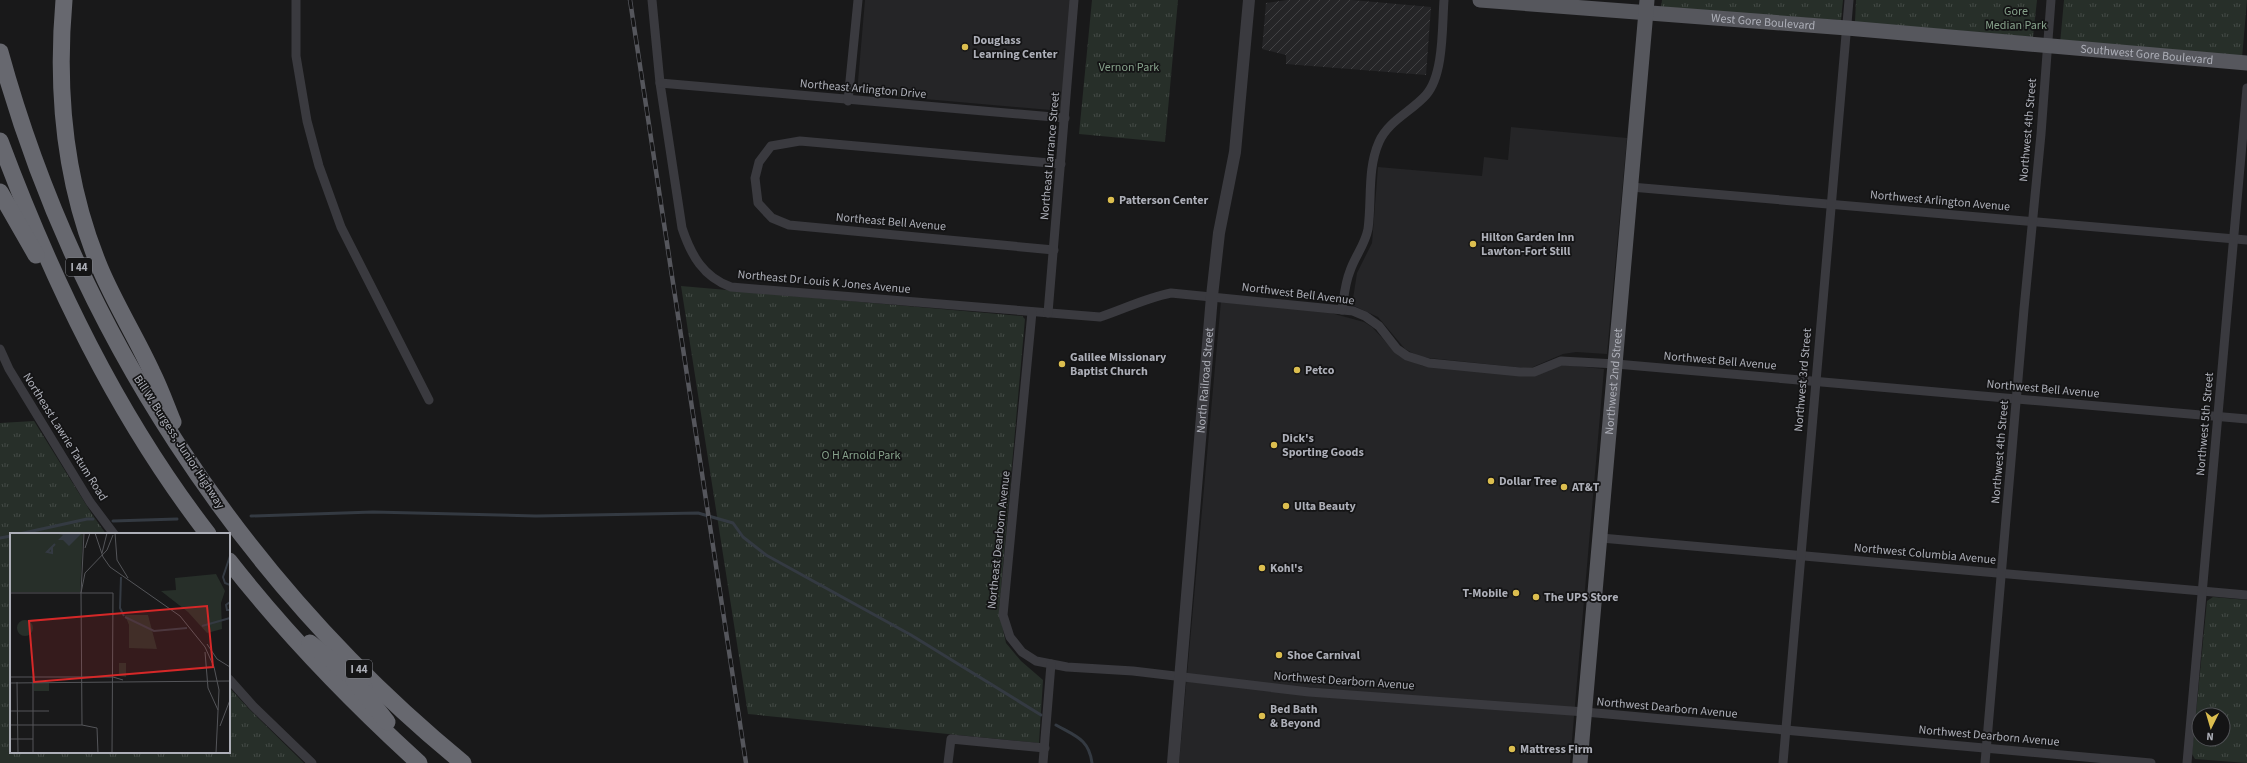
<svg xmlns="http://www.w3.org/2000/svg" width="2247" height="763" font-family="'Source Sans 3',sans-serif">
	<defs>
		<pattern id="industrial-furrows" width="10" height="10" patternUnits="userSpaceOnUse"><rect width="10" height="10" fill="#252527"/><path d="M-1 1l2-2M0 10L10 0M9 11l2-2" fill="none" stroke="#424244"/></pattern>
		<pattern id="grass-tufts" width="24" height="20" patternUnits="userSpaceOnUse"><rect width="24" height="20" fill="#272f29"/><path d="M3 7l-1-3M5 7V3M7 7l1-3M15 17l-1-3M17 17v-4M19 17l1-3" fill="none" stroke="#444b46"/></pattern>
	</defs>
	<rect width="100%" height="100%" fill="#19191a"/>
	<g fill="#252527">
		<path d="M865 0H1072L1062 111 857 93Z"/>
		<path d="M1511 127 1627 138 1607 354 1576 352 1563 354 1533 367 1524 368 1420 357 1405 349 1378 317 1352 305 1357 273 1372 243 1378 167 1482 176 1484 157 1508 160Z"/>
		<path d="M1221 301 1327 312 1364 322 1372 327 1399 356 1423 366 1517 374 1565 365 1604 369 1570 763H1179Z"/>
	</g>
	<path fill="url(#industrial-furrows)" d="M1287 0H1352L1431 7 1426 75 1286 64V55L1262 49 1266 3Z"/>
	<g fill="url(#grass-tufts)" fill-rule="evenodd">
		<path d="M1092 0H1178L1165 142 1079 134Z"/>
		<path d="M1662 0H1843L1841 20 1661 8Z"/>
		<path d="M1856 0H2037L2033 37 1855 22Z"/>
		<path d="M2064 0H2247L2242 58 2060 44Z"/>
		<path d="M681 286 1022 316 1025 319 999 611 1006 643 1021 661 1043 680 1039 743 748 714Z"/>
		<path d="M34 421 92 514 106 534H11V752H229V687L248 708 304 763H0V423Z"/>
		<path d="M2213 597 2247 600V763L2195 759 2192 754 2207 601ZM2199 715H2223V739H2199Z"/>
	</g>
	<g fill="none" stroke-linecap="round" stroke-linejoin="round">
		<g stroke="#343a42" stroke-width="3">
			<path d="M251 516 373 512 536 516 698 513 733 523 743 537 766 555 911 635 1041 715"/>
			<path d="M113 521 177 519"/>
			<path d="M19 534 87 519H93"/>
			<path d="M0 538 11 536"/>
			<path d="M1056 725C1075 736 1089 739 1092 763"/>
		</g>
		<g stroke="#3a3a3f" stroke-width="9">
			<path d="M296 0V56L307 121 319 166 341 227 429 400"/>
			<path d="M652 0 660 83 682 228C691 255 703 277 731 287L1100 317C1124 309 1146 298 1171 293L1353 311 1365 316 1379 326 1397 349 1407 356 1429 363 1520 372H1534L1561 361 1616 364 2247 419"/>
			<path d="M660 83 1065 118"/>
			<path d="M848 101 858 0"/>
			<path d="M1631 187 2247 240"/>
			<path d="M1054 250 789 225 772 218 758 203 755 178 759 162 771 146 800 141 1061 164"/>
			<path d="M1342 310C1344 297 1345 283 1350 271 1355 256 1365 245 1368 229 1372 200 1367 169 1379 142 1388 121 1412 111 1426 95 1444 75 1442 26 1444 0"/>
			<path d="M1032 312 1003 615 1010 637 1022 652 1036 661 1067 667 1133 671 1309 692 1585 712 2151 763"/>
			<path d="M1048 313 1074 0"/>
			<path d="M0 349 9 369 90 502 114 534"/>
			<path d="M1601 538 2247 595"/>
			<path d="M229 679 253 706 312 763"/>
			<path d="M948 763 951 739 1045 748"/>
			<path d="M1043 763 1051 664"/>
			<path d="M1783 763 1849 0"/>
			<path d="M1985 763 2024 309 2041 134 2051 0"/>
			<path d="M2187 763 2247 88"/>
		</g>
		<path stroke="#3a3a3f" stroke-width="12" id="s1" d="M1173 763 1212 296 1219 233 1235 152 1249 0"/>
		<g stroke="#56575d" stroke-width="15">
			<path id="s2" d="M1480 0 1847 28 2247 63"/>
			<path id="s3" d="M1580 763 1647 0"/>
		</g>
		<g stroke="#67686f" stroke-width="17">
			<path d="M64 0C56 91 65 184 100 268 115 304 136 337 152 372 160 388 166 405 173 422"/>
			<path d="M0 52C76 329 241 581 463 763"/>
			<path d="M0 141C52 280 117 416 208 534"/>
			<path d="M0 192 36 255"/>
			<path d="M229 561C286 634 350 700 419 763"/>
			<path d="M310 643 364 687"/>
			<path d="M354 680 387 722"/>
		</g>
		<g stroke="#55565c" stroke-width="4.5">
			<path id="rail" d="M630 0 746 763"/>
		</g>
		<use href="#rail" stroke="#141415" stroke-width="3" stroke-dasharray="9" stroke-linecap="butt"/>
	</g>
	<g fill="#dcbe4f" stroke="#141415" stroke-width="1.5">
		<circle cx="965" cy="47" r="4"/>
		<circle cx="1111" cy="200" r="4"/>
		<circle cx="1473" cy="244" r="4"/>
		<circle cx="1062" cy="364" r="4"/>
		<circle cx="1297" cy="370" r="4"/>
		<circle cx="1274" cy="445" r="4"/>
		<circle cx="1491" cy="481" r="4"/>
		<circle cx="1564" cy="487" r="4"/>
		<circle cx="1286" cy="506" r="4"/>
		<circle cx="1262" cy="568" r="4"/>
		<circle cx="1516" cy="593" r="4"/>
		<circle cx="1536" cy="597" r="4"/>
		<circle cx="1279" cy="655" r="4"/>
		<circle cx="1262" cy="716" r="4"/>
		<circle cx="1512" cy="749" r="4"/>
	</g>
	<g text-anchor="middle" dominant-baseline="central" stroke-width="3.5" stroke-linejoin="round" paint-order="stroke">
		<g fill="#141415" stroke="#7f8087" stroke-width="1">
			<rect x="66" y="258" width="26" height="18" rx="3"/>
			<rect x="346" y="660" width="26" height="18" rx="3"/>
		</g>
		<g font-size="11" font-weight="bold" fill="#adafb8">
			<text x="79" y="267">I 44</text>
			<text x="359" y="669">I 44</text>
		</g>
		<g font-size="12" fill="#86a18b" stroke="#141415">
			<text x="2016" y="11">Gore<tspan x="2016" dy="14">Median Park</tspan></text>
			<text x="1129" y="67">Vernon Park</text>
			<text x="861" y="455">O H Arnold Park</text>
		</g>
		<g font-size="12" fill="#adafb8" stroke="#141415">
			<text stroke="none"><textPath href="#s2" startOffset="284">West Gore Boulevard</textPath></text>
			<text stroke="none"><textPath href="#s2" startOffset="669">Southwest Gore Boulevard</textPath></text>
			<text transform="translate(863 89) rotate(5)">Northeast Arlington Drive</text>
			<text transform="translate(2028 130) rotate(-85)">Northwest 4th Street</text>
			<text transform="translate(1050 156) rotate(-85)">Northeast Larrance Street</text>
			<text transform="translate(1940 201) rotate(5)">Northwest Arlington Avenue</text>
			<text transform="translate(891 222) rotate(5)">Northeast Bell Avenue</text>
			<text transform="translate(824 282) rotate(5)">Northeast Dr Louis K Jones Avenue</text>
			<text transform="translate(1298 294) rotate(7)">Northwest Bell Avenue</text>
			<text transform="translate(1720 361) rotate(5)">Northwest Bell Avenue</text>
			<text transform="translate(1803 380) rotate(-85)">Northwest 3rd Street</text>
			<text stroke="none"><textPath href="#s1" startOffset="384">North Railroad Street</textPath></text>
			<text stroke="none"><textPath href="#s3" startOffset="383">Northwest 2nd Street</textPath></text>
			<text transform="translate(2043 389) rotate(5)">Northwest Bell Avenue</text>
			<text transform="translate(2205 424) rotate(-85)">Northwest 5th Street</text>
			<text transform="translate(65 437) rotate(58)">Northeast Lawrie Tatum Road</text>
			<text transform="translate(179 442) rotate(57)">Bill W. Burgess, Junior Highway</text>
			<text transform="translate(2000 452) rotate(-85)">Northwest 4th Street</text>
			<text transform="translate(999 540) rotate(-84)">Northeast Dearborn Avenue</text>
			<text transform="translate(1925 554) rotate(5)">Northwest Columbia Avenue</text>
			<text transform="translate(1344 681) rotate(4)">Northwest Dearborn Avenue</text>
			<text transform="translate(1667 708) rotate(5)">Northwest Dearborn Avenue</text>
			<text transform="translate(1989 736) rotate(5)">Northwest Dearborn Avenue</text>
		</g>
		<g font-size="12" font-weight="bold" fill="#adafb8" stroke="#141415" text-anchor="start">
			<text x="973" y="40">Douglass<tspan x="973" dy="14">Learning Center</tspan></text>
			<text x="1119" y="200">Patterson Center</text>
			<text x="1481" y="237">Hilton Garden Inn<tspan x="1481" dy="14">Lawton-Fort Still</tspan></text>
			<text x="1070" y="357">Galilee Missionary<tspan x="1070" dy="14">Baptist Church</tspan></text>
			<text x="1305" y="370">Petco</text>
			<text x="1282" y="438">Dick's<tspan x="1282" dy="14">Sporting Goods</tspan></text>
			<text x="1499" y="481">Dollar Tree</text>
			<text x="1572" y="487">AT&amp;T</text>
			<text x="1294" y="506">Ulta Beauty</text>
			<text x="1270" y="568">Kohl's</text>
			<text x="1508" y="593" text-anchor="end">T-Mobile</text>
			<text x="1544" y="597">The UPS Store</text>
			<text x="1287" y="655">Shoe Carnival</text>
			<text x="1270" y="709">Bed Bath<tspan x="1270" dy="14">&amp; Beyond</tspan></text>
			<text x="1520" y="749">Mattress Firm</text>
		</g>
	</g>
	<g transform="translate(10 533)">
		<rect width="220" height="220" fill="#19191a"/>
		<path d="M0 0H73L70 59H0ZM206 41 215 58 211 70 212 96 197 100 178 79 151 58 166 57 165 45ZM115 82H138L147 116 119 115V92ZM7 95a8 8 0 1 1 16 0a8 8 0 1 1-16 0ZM109 130H116V144L109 143ZM24 150H39V158H24Z" fill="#272f29"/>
		<path d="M44 0H72L59 13 53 7H48L53 2Z" fill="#343a42"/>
		<path fill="none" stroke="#343a42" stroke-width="2" d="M42 14V20L37 19 45 11M220 23 213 44 215 50 220 52M111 44 110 75 114 83M220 69 216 72 217 77H220M115 84 144 98 177 95M192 93 220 85"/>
		<path fill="none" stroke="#545559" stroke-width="1" d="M74 0 71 60 75 40 97 17 103 2M85 0 93 24 100 34 170 83 195 114 204 134 209 157 206 220M105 0 107 27 118 45M75 15 80 0M92 20 97 0M0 60H103L102 220M71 60 72 192 87 195 88 220M197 111 207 126 220 134M195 119 198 155 208 177M0 144H103L113 147M23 144V220M7 149 8 220M0 150 220 148M0 178H39M0 192H72M210 193 220 167M0 206H23"/>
		<path fill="#d62828" fill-opacity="0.15" stroke="#d62828" stroke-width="2" d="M197 73 203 134 24 149 19 88Z"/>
		<rect width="220" height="220" fill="none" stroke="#adafb8" stroke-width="2"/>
	</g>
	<g transform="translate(2211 727) rotate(185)"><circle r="19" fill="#141415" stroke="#515256"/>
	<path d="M0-3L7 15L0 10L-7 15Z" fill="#dcbe4f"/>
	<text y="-6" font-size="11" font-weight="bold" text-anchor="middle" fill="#adafb8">N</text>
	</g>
</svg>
